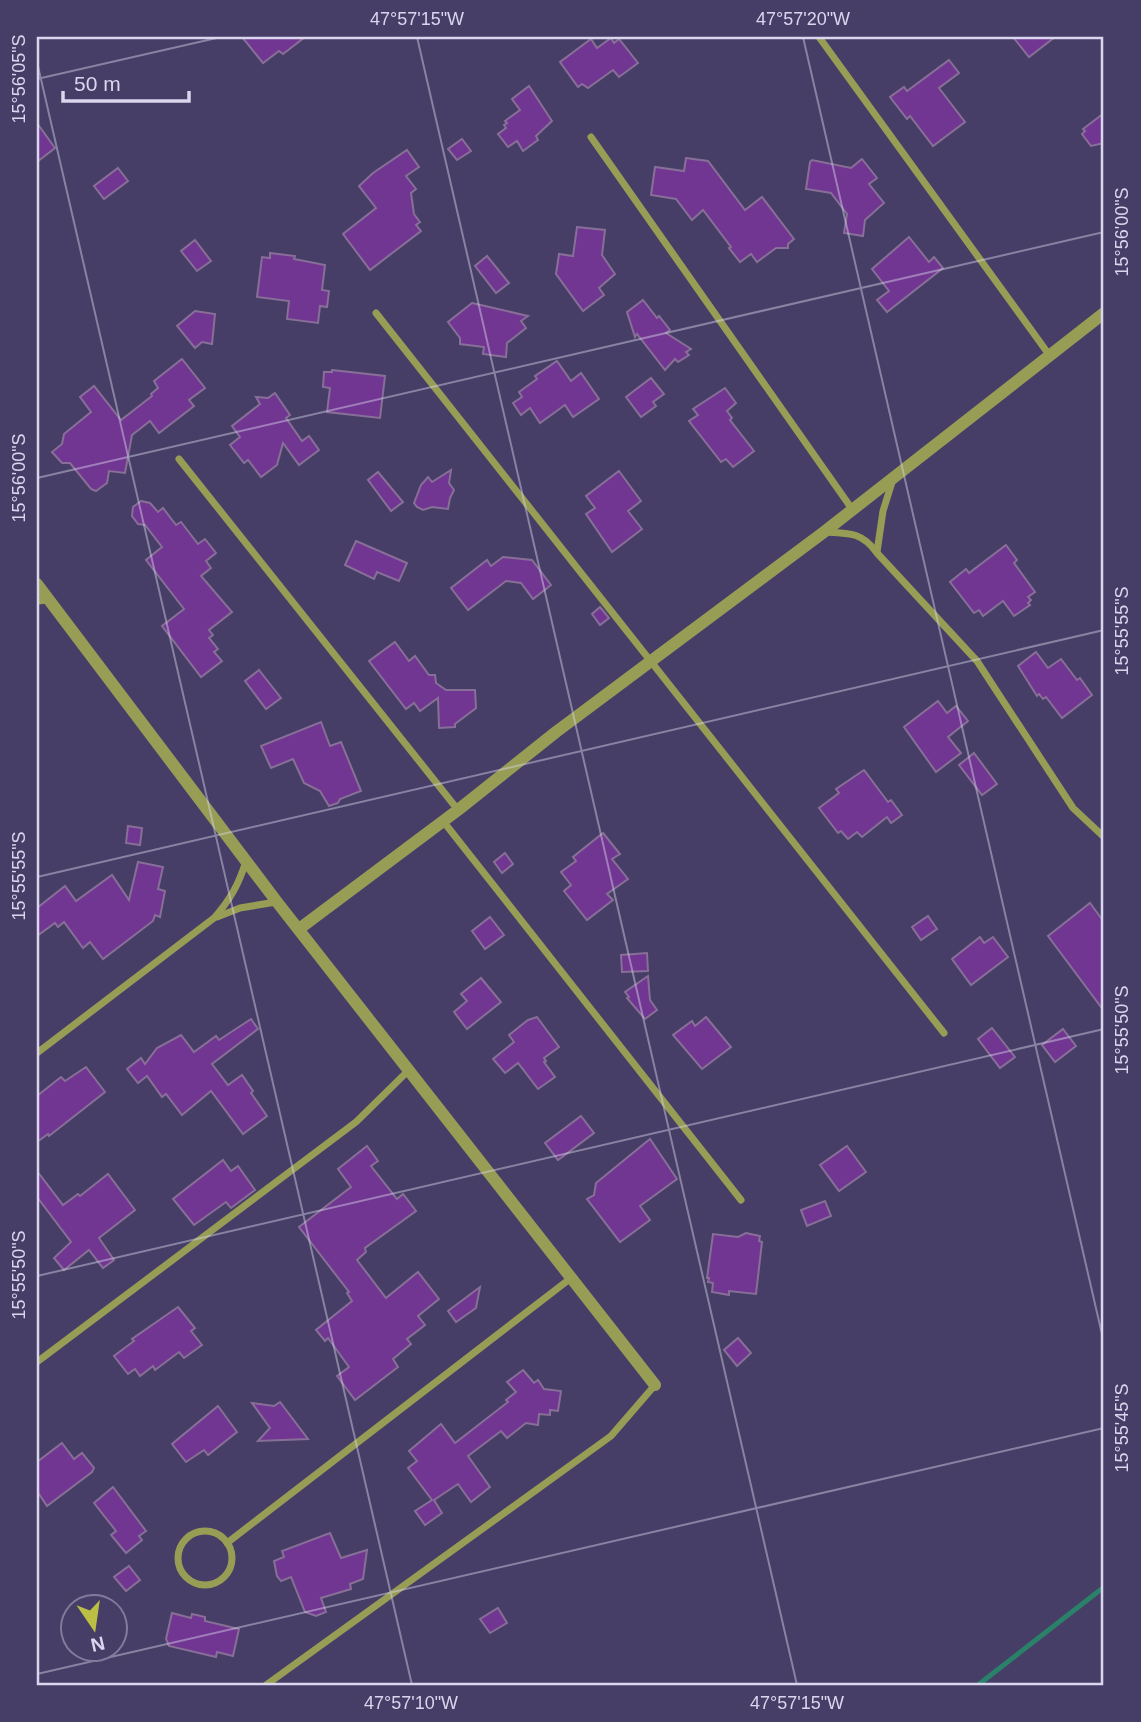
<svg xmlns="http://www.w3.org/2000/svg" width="1141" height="1722" font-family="Helvetica,sans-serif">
	<rect width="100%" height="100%" fill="#463e66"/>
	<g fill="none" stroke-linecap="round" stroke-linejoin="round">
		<path stroke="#2a8069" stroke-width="5" d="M978 1685 1104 1587"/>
	</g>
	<g fill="#713691" stroke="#876f97" stroke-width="2">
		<path d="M242 37H305L283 54 279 51 263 63Z"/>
		<path d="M1013 37H1055L1029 57Z"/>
		<path d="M611 38 614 43 619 39 638 63 619 77 613 70 588 88 582 84 578 87 560 62 591 39 597 48Z"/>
		<path d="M949 60 959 73 939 88 965 122 933 146 910 116 907 119 890 97 904 87 907 91Z"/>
		<path d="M529 86 552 121 536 136 538 140 523 151 517 141 508 147 498 134 506 128 504 125 507 123 505 121 520 110 512 99Z"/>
		<path d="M1104 113V143L1091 146 1082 134 1085 131 1083 129Z"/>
		<path d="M37 123 55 148 37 162Z"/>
		<path d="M462 139 471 151 457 160 448 149Z"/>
		<path d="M407 150 419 167 406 176 416 189 411 193 414 214 420 222 416 225 421 231 370 270 343 234 376 208 359 186 373 173Z"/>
		<path d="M686 158 708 161 745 210 762 197 794 239 788 244V248H776L757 262 751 254 740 262 729 248 731 247 703 210 692 220 676 199 651 195 655 167 684 171Z"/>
		<path d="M862 159 877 178 869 184 884 203 865 220 863 236 844 233 847 214 831 193 806 189 810 162 812 160 851 168Z"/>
		<path d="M118 168 128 181 104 199 94 186Z"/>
		<path d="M577 227 605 230 602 255 615 274 599 288 604 295 583 311 556 274 559 254 573 256Z"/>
		<path d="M909 237 929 262 934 257 943 268 887 312 877 300 889 291 872 269Z"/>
		<path d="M195 240 211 261 197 271 181 251Z"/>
		<path d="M270 253 295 256 294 259 325 265 322 290 329 291 327 307 320 306 318 323 287 319 289 301 257 297 262 257 270 258Z"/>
		<path d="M487 256 509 283 496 293 475 266Z"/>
		<path d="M643 300 657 318 659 316 670 330 666 333 691 349 686 352 689 355 678 362 675 359 665 370 637 334 635 337 627 312Z"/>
		<path d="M472 303 528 316 521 321 526 328 507 343 506 357 483 354 484 347 460 344V338L448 322Z"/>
		<path d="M195 311 215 314 212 344 202 342 195 348 177 326Z"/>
		<path d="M182 359 205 388 189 400 194 406 159 433 150 421 132 435 125 473 109 471 107 483 96 491 91 489 70 463H62L52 452 62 444 64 434 91 412 80 397 94 386 121 420 152 396 151 394 158 388 154 381Z"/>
		<path d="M557 361 571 381 581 373 599 399 573 417 565 405 540 423 530 408 521 415 513 403 522 397 519 392 537 379 535 376Z"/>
		<path d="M332 370 385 376 380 418 327 412 330 388 323 387 324 372H332Z"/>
		<path d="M651 378 664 394 653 402 656 406 641 417 626 397Z"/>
		<path d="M725 388 736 403 727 411 732 418 730 420 754 451 733 467 726 459 721 462 689 421 698 415 693 409Z"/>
		<path d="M275 393 290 415 286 418 302 441 309 436 319 450 299 465 283 443 277 465 261 477 248 460 244 463 230 445 240 437 232 426 260 404 256 397 268 398Z"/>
		<path d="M451 470 449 483 454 490 450 498 448 509 432 507 423 510 417 507 414 503 421 485 428 477 432 482Z"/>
		<path d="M619 471 641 501 628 511 642 529 612 552 586 514 595 508 586 496Z"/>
		<path d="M378 472 403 502 391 511 368 480Z"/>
		<path d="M141 501 150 503 158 512 163 508 176 525 181 522 198 544 205 539 216 553 206 561 211 568 201 576 232 612 209 630 213 635 209 638 218 649 214 652 222 661 201 677 162 626 184 609 146 560 162 547 145 525 138 524 132 516 133 507Z"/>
		<path d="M356 541 407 563 399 581 377 572 374 579 345 565Z"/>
		<path d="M1006 545 1017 560 1014 563 1035 592 1028 597 1031 600 1028 603 1030 605 1014 616 1003 601 983 616 979 610 974 613 950 582 966 569 969 573Z"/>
		<path d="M503 557 532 560 551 585 533 599 521 583 506 581 468 610 451 588 487 560 491 566Z"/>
		<path d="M600 607 609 618 600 625 592 614Z"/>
		<path d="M395 642 409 661 415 656 429 675H435L436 683 446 690H475L476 708 455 724V727L439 728 438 698 420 711 414 703 406 709 369 661Z"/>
		<path d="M1036 652 1048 668 1061 659 1077 680 1080 678 1092 695 1062 718 1046 697 1043 699 1039 694 1037 696 1018 666Z"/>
		<path d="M259 670 281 698 266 709 245 681Z"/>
		<path d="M938 701 947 713 956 706 968 721 948 737 961 753 936 772 904 727Z"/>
		<path d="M321 722 330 746 341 742 361 791 340 799 338 803 329 806 320 791 304 783 293 759 271 768 261 746Z"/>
		<path d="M974 753 997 784 982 795 959 765Z"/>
		<path d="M864 770 888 802 891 800 902 815 891 823 887 817 862 837 857 832 848 839 841 831 838 833 819 808 839 793 836 789Z"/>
		<path d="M128 826 142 828 140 845 126 843Z"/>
		<path d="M603 833 620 854 612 859 628 879 607 894 613 900 587 920 564 891 571 885 561 872 576 861 573 857Z"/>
		<path d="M505 853 513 864 502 873 494 862Z"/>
		<path d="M138 862 163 867 158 889 165 891 160 917 155 915 153 921 103 959 90 942 83 948 64 922 58 927 55 923 37 936V908L65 886 76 901 112 875 129 900Z"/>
		<path d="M1090 903 1104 922V1011L1048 936Z"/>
		<path d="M928 916 937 929 921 940 912 927Z"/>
		<path d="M490 917 504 935 485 949 472 931Z"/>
		<path d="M980 937 984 943 993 937 1008 957 971 985 952 959Z"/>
		<path d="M647 953 648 971 622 972 621 955Z"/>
		<path d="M648 976 650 1000 657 1010 645 1019 627 998 629 997 625 992Z"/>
		<path d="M481 978 501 1002 467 1029 454 1012 467 1001 461 994Z"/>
		<path d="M537 1017 559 1047 544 1058 546 1061 544 1062 555 1077 538 1089 518 1063 505 1073 493 1059 514 1042 509 1035 528 1020Z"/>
		<path d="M706 1017 731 1047 702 1069 673 1035 692 1021 695 1026Z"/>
		<path d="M251 1019 258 1029 212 1064 228 1085 242 1075 253 1091 251 1093 267 1116 243 1134 211 1091 182 1115 166 1094 162 1097 147 1076 138 1083 127 1069 141 1058 145 1064 157 1048 181 1035 194 1052 216 1036 219 1040Z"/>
		<path d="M992 1028 1015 1057 1000 1068 978 1039Z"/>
		<path d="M1063 1029 1076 1046 1055 1062 1042 1045Z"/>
		<path d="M86 1067 105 1092 49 1136 48 1134 37 1142V1096L61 1077 65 1081Z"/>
		<path d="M581 1116 594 1133 558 1160 545 1143Z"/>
		<path d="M650 1139 677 1179 640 1206 650 1220 620 1242 587 1199 594 1195 596 1183Z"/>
		<path d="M367 1146 378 1161 371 1166 397 1199 403 1194 416 1211 365 1248 366 1252 357 1260 386 1298 418 1272 439 1299 418 1316 425 1325 407 1339 411 1344 393 1359 398 1367 355 1400 337 1376 349 1367 328 1338 325 1341 316 1330 352 1301 347 1293 349 1292 299 1227 351 1187 338 1169Z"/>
		<path d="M847 1146 866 1172 839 1191 820 1165Z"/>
		<path d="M223 1160 231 1171 238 1166 255 1190 231 1208 226 1202 194 1225 173 1199Z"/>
		<path d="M37 1171 63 1205 78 1194 80 1196 108 1174 135 1210 99 1238 114 1260 103 1268 89 1250 64 1270 54 1258 71 1242 37 1197Z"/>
		<path d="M825 1201 831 1216 807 1226 801 1210Z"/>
		<path d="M746 1233 760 1236 759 1241 762 1242 756 1294 729 1291V1295L712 1292 713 1283 708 1282 709 1278H707L713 1234 738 1237Z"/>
		<path d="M480 1287 476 1308 456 1322 448 1311Z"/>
		<path d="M178 1307 195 1328 191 1331 202 1345 184 1358 179 1352 155 1370 153 1366 140 1376 135 1369 128 1374 114 1356 134 1341 132 1339Z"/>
		<path d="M738 1338 751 1353 737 1366 724 1350Z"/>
		<path d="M523 1370 534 1383 538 1380 544 1389 561 1391 558 1411 550 1410V1415L539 1414 538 1425 526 1423 507 1438 501 1431 468 1456 490 1487 471 1502 458 1484 434 1500 442 1513 425 1525 415 1511 432 1500 408 1468 417 1461 409 1451 441 1424 455 1443 508 1402 506 1400 516 1392 507 1382Z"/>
		<path d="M280 1402 308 1439 258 1441 270 1428 252 1403 274 1406Z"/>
		<path d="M218 1406 237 1432 208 1455 204 1450 186 1462 172 1444Z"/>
		<path d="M62 1443 74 1459 82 1453 94 1468 92 1472 47 1506 37 1491V1462Z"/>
		<path d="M113 1487 146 1531 139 1536 142 1540 126 1553 111 1535 116 1531 94 1503Z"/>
		<path d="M330 1533 341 1558 367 1550 363 1579 350 1584 351 1589 321 1598 326 1612 316 1616 305 1612 291 1577 281 1581 277 1576 274 1561 284 1557 282 1551Z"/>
		<path d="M129 1566 140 1580 126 1591 114 1577Z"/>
		<path d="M498 1608 507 1623 490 1633 480 1619Z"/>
		<path d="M172 1613 191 1618 192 1614 205 1617V1621L239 1629 233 1656 217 1652 216 1657 169 1646 166 1639Z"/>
	</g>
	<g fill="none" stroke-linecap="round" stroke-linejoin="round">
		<g stroke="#989d56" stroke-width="7">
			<path d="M819 37 1050 356"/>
			<path d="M591 137 852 509"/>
			<path d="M376 313 944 1033"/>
			<path d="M179 459 458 810"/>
			<path d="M824 532C849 533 862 532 877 553L977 661 1073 808 1104 837"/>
			<path d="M877 552 883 511 893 479"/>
			<path d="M37 601 49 600"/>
			<path d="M443 821 741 1200"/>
			<path d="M217 917 240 908 276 902"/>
			<path d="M37 1053 214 918C230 900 239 884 246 861"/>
			<path d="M37 1362 356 1122 409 1070"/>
			<circle cx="205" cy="1558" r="27"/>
			<path d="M227 1543 571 1278"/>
			<path d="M266 1685 611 1436 655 1385"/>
		</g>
		<g stroke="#989d56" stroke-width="12">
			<path d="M37 584 277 902 655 1385"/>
			<path d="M299 929 458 810 556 732 824 532 1104 313"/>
		</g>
	</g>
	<path fill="none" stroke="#d9d6ee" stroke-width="2" stroke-opacity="0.45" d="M417 37 797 1685M803 37 1104 1343M37 62 412 1685M37 79 221 37M37 478 1104 232M37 877 1104 630M37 1276 1104 1029M37 1674 1104 1428"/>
	<rect width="1141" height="1722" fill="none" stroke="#463e66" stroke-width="77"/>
	<g transform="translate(94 1628) rotate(167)"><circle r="33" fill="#463e66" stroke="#817b9c" stroke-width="2"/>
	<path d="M0-5L12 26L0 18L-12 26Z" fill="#bbc045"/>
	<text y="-10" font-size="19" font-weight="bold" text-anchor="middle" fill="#d9d6ee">N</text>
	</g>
	<path d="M63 91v10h126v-10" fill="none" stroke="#d9d6ee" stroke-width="3.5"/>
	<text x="74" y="91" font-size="21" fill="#d9d6ee" stroke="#463e66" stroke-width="5" paint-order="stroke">50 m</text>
	<rect x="38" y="38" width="1064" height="1646" fill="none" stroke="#d9d6ee" stroke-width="2.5"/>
	<g font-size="18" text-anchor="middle" fill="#d9d6ee">
		<text x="417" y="25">47°57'15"W</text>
		<text x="803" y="25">47°57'20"W</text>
		<text transform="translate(19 79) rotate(-90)" y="6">15°56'05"S</text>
		<text transform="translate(1122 232) rotate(-90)" y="6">15°56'00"S</text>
		<text transform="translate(19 478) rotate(-90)" y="6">15°56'00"S</text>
		<text transform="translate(1122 631) rotate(-90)" y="6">15°55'55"S</text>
		<text transform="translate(19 876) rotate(-90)" y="6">15°55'55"S</text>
		<text transform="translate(1122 1030) rotate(-90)" y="6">15°55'50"S</text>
		<text transform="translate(19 1275) rotate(-90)" y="6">15°55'50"S</text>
		<text transform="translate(1122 1428) rotate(-90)" y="6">15°55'45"S</text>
		<text x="411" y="1709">47°57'10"W</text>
		<text x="797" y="1709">47°57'15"W</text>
	</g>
</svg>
